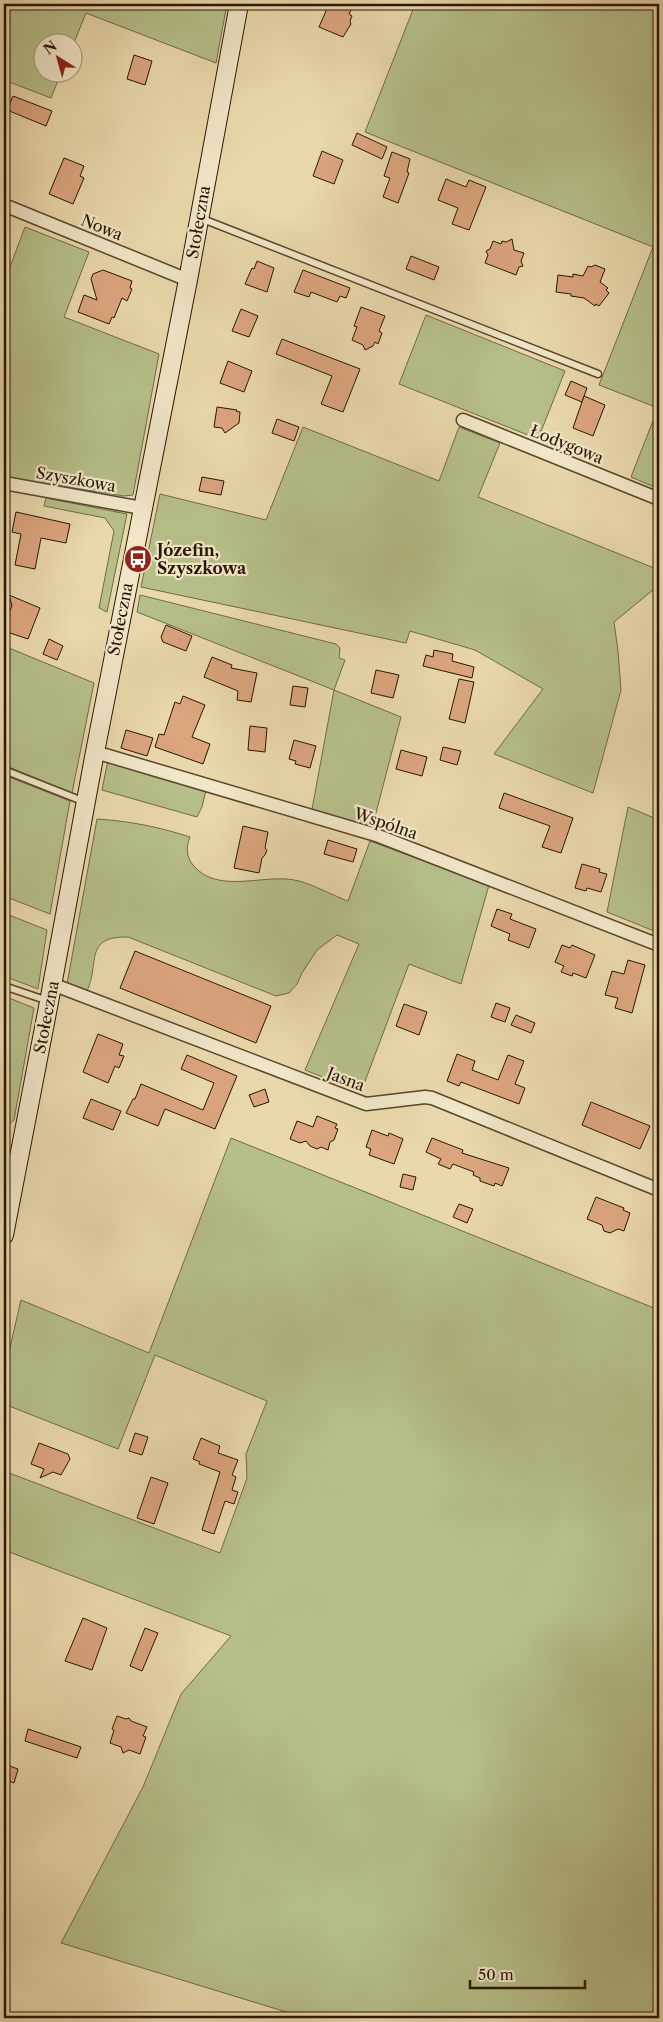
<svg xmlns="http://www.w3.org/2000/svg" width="663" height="2022" font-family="'Libre Caslon Text',serif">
	<rect width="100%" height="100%" fill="#e9d8ab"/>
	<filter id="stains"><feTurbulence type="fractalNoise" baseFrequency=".004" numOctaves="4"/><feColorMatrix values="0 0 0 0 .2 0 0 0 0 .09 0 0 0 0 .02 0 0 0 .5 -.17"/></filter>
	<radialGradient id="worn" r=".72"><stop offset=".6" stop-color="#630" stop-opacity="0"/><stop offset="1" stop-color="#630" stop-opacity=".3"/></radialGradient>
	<g fill="#b6bf89" stroke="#706a44">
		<path d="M4 4H227L216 63 86 13 73 45 72 42H42V72L61 73 51 98 4 80Z"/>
		<path d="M408 4H659V489L631 477 658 408 599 385 653 247 365 132 414 7Z"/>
		<path d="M25 227 89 252 64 317 159 354 133 495 124 496 4 477V283Z"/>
		<path d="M426 315 565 371 538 439 399 384Z"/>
		<path d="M303 427 439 481 459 427 500 443 478 497 659 570V585L614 622 618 651 621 690 593 793 494 754 543 689 475 650 410 631 406 643 141 587 160 494 266 520Z"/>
		<path d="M46 498 127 514 107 612 99 608 114 531 105 518 44 506Z"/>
		<path d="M140 595 336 644 340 648 339 658 345 660 334 690 401 717 372 828 312 809 334 690 137 612Z"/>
		<path d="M4 646 94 683 72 793 4 765Z"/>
		<path d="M108 760 206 790 202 807 197 817 102 790Z"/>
		<path d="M4 775 70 801 50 914 4 896Z"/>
		<path d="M628 807 659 820V933L607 912Z"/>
		<path d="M97 819C130 821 159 827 190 837 186 846 186 857 193 865 218 896 266 872 299 881 312 884 334 896 348 901L370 841 489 885 461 984 409 964 361 1092 305 1070 359 944 337 935 317 950 302 973 297 984 289 993 276 996 128 937C83 936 100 964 87 991L67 984Z"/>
		<path d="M4 913 47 930 38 989 4 976Z"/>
		<path d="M4 996 34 1008 14 1120 4 1128Z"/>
		<path d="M231 1138 659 1310V2018H295L296 2015 61 1943 143 1787 181 1694 231 1636 4 1550V1471L220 1553 247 1478 246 1454 267 1401 155 1355 118 1449 4 1404V1373L21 1300 149 1353Z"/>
	</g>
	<g fill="#dba57e" stroke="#291600">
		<path d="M329 4H354L349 14 352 16 350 21 351 24 343 37 319 27Z"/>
		<path d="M134 55 152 61 145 85 127 79Z"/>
		<path d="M13 96 52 111 46 126 7 110Z"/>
		<path d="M357 133 387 147 382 159 352 145Z"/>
		<path d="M322 151 343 160 334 184 313 176Z"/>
		<path d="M392 152 410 159 407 172 409 173 398 203 383 197 390 178 384 176Z"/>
		<path d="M64 158 84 166 80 176 84 178 73 204 49 194Z"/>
		<path d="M446 179 466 187 469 180 486 187 469 230 452 224 458 208 438 200Z"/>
		<path d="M512 239 514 250 524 253 521 261 523 266 519 267 516 275 485 263 488 255 486 251 490 249 493 241 501 244 502 241 506 242Z"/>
		<path d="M411 256 439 267 434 280 406 269Z"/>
		<path d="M257 261 274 268 267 292 245 284 252 268 254 269Z"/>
		<path d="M595 265 605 269 600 282 608 288 606 290 609 293 599 306 596 304 595 306 584 298 571 296V294L556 292 558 275 573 277V274L583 276 588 266 591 267Z"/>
		<path d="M103 270 132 281 130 288 132 289 127 301 122 298 114 318 112 317 109 324 78 312 84 295 97 300 91 279 93 274Z"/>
		<path d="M303 270 350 288 346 298 340 296 337 302 311 292 309 297 294 292Z"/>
		<path d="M361 307 385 316 379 331 382 333 378 344 375 342 373 346 365 350 363 345 352 340 357 327 354 326Z"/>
		<path d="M241 309 258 316 249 337 232 331Z"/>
		<path d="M282 339 360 369 343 412 321 404 332 376 276 354Z"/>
		<path d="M228 361 252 371 244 392 220 383Z"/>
		<path d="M571 381 587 388 582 402 565 395Z"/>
		<path d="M584 396 605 405 593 436 573 428Z"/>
		<path d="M217 407 237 410 236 411 240 412 239 423 225 433 222 428 214 427Z"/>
		<path d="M277 419 299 427 294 441 272 433Z"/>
		<path d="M202 477 224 481 221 495 199 491Z"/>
		<path d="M16 512 70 524 66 543 41 538 35 569 15 565 21 534 12 532Z"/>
		<path d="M9 595 40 608 28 639 4 631V623L12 606Z"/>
		<path d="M166 625 192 636 186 651 163 642 161 637Z"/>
		<path d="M49 639 63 646 57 660 43 654Z"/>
		<path d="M434 650 453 654 452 661 474 667 472 678 423 666 426 655 433 657Z"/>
		<path d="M212 657 232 665 231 668 257 673 251 702 237 700 238 691 204 677Z"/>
		<path d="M376 670 399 675 393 698 371 693Z"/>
		<path d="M459 679 474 682 465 723 449 719Z"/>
		<path d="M293 686 308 688 305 707 290 705Z"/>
		<path d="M183 696 205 705 192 737 210 744 203 764 155 747 159 734 164 735 175 702 180 704Z"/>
		<path d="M250 726 267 728 265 752 248 750Z"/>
		<path d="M126 730 153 738 147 756 121 748Z"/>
		<path d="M294 740 316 746 310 768 295 764 296 761 289 759Z"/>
		<path d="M443 747 461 751 457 765 440 760Z"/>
		<path d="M401 750 427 757 422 776 396 769Z"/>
		<path d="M504 793 573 818 561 853 542 847 550 826 499 808Z"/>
		<path d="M243 826 268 832 265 848 267 850 265 855 262 858 259 873 234 868Z"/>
		<path d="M328 840 357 849 353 862 324 854Z"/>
		<path d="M582 864 600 869 599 872 607 874 601 892 587 888 586 891 575 888Z"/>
		<path d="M497 909 512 914 510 919 536 929 529 948 508 940 510 934 491 926Z"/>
		<path d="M562 945 570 948 572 945 595 955 586 978 573 973 572 976 561 972 564 966 555 962Z"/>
		<path d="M135 951 271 1006 256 1043 120 988Z"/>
		<path d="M628 960 645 965 632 1013 615 1008 618 998 605 995 612 971 624 974Z"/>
		<path d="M496 1003 510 1008 505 1022 491 1017Z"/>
		<path d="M404 1004 427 1012 419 1035 396 1026Z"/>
		<path d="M516 1015 535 1023 531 1033 511 1025Z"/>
		<path d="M98 1034 123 1044 119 1055 124 1056 119 1068 115 1066 108 1083 83 1072Z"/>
		<path d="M457 1054 475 1061 472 1070 498 1080 508 1055 524 1061 515 1084 525 1088 519 1104 461 1082 459 1086 447 1081Z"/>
		<path d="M187 1055 237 1076 215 1129 165 1109 158 1126 126 1113 133 1099H135L141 1084 203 1110 214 1083 181 1069Z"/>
		<path d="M265 1089 269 1102 254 1107 249 1095Z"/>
		<path d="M91 1099 121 1111 113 1130 83 1118Z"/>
		<path d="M591 1102 650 1126 640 1149 582 1125Z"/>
		<path d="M317 1116 337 1124 335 1128 338 1129 334 1140 330 1142 328 1150 321 1147 317 1149 310 1146 306 1141 300 1143 290 1139 297 1121 313 1127Z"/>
		<path d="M372 1130 388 1136 389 1133 403 1139 394 1164 369 1155 371 1149 366 1147Z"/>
		<path d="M432 1138 463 1150 462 1153 509 1168 502 1186 495 1183 494 1186 480 1181V1178L473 1175 474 1172 453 1164 450 1169 438 1164 441 1159 426 1152Z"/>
		<path d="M403 1174 416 1177 413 1190 400 1187Z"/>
		<path d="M596 1197 624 1208 623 1210 630 1213 624 1231 618 1229 610 1233 604 1231 602 1225 587 1219Z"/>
		<path d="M459 1204 473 1209 467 1223 453 1217Z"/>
		<path d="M135 1433 148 1437 142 1455 129 1451Z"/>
		<path d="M201 1438 220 1446 218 1453 238 1460 232 1475 236 1477 232 1490 238 1492 234 1504 225 1501 214 1534 202 1530 220 1472 199 1464 200 1462 193 1459Z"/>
		<path d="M39 1443 68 1454 70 1459 61 1475 53 1472 40 1478 44 1469 31 1464Z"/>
		<path d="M151 1477 168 1483 154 1524 137 1518Z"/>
		<path d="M83 1618 107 1628 92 1670 65 1661Z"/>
		<path d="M145 1628 158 1633 142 1671 130 1666Z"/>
		<path d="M117 1716 126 1719 129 1718 131 1721 147 1727 143 1736 146 1737 140 1754 129 1750 123 1753 121 1747 110 1743 114 1730 112 1729Z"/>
		<path d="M28 1729 81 1747 77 1758 25 1741Z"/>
		<path d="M4 1764 18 1769 14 1783 4 1779Z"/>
	</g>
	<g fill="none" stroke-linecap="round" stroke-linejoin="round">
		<g stroke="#59462b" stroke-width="9">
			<g id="lane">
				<path d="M200 218 598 374"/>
				<path d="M4 770 85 802"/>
				<path d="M4 986 48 1001"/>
			</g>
		</g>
		<g stroke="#59462b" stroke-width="15">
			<g id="street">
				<path d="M4 205 188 280"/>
				<path d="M463 420 659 499"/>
				<path d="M4 483 142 508"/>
				<path d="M95 752 376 835 659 945"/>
				<path d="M52 984 366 1104 425 1097 432 1098 659 1190"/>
			</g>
		</g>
		<g stroke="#291600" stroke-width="20">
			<path id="secondary" d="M4 1235 49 1002 95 752 188 280 239 4"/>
		</g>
		<use href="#lane" stroke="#f1e6c8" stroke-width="6"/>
		<use href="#street" stroke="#f1e6c8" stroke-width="12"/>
		<use href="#secondary" stroke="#f1e6c8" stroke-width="18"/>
	</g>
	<defs>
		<g id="bus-disc" transform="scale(1.4375)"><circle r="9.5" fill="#8f2418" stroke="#f1e6c8"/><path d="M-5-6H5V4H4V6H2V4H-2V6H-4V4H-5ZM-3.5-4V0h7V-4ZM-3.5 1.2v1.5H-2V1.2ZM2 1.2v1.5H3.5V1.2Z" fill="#fff"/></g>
	</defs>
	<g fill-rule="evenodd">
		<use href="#bus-disc" x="138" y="559"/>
	</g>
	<g text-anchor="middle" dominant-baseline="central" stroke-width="4.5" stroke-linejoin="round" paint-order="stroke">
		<g font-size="16" fill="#291600" stroke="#f1e6c8">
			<text transform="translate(198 222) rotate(-80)">Stołeczna</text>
			<text transform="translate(102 227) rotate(22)">Nowa</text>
			<text transform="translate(567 444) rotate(22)">Łodygowa</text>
			<text transform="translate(76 479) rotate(10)">Szyszkowa</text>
			<text transform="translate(120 619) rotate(-79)">Stołeczna</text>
			<text transform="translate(386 823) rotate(19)">Wspólna</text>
			<text transform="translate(46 1017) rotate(-79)">Stołeczna</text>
			<text transform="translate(346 1079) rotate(21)">Jasna</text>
		</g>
		<g font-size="16" font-weight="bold" fill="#291600" stroke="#f1e6c8" text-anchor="start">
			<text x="157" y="550">Józefin,<tspan x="157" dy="18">Szyszkowa</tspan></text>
		</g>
	</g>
	<rect width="663" height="2022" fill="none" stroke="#e9d8ab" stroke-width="20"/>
	<rect x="5" y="5" width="653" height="2012" fill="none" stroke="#291600" stroke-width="2.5"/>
	<rect x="10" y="10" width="643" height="2002" fill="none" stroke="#291600"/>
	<g transform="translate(58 58) rotate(323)"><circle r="24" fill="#f1e6c8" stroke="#a19378"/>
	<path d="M0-4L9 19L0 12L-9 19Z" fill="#8f2418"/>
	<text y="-8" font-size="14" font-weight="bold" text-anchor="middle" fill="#291600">N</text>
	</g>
	<path d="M470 1980v8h115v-8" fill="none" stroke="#291600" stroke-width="2.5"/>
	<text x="478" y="1980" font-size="15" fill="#291600" stroke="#f1e6c8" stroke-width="4" paint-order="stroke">50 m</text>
	<rect width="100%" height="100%" filter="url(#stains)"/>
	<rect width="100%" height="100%" fill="url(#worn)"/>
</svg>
